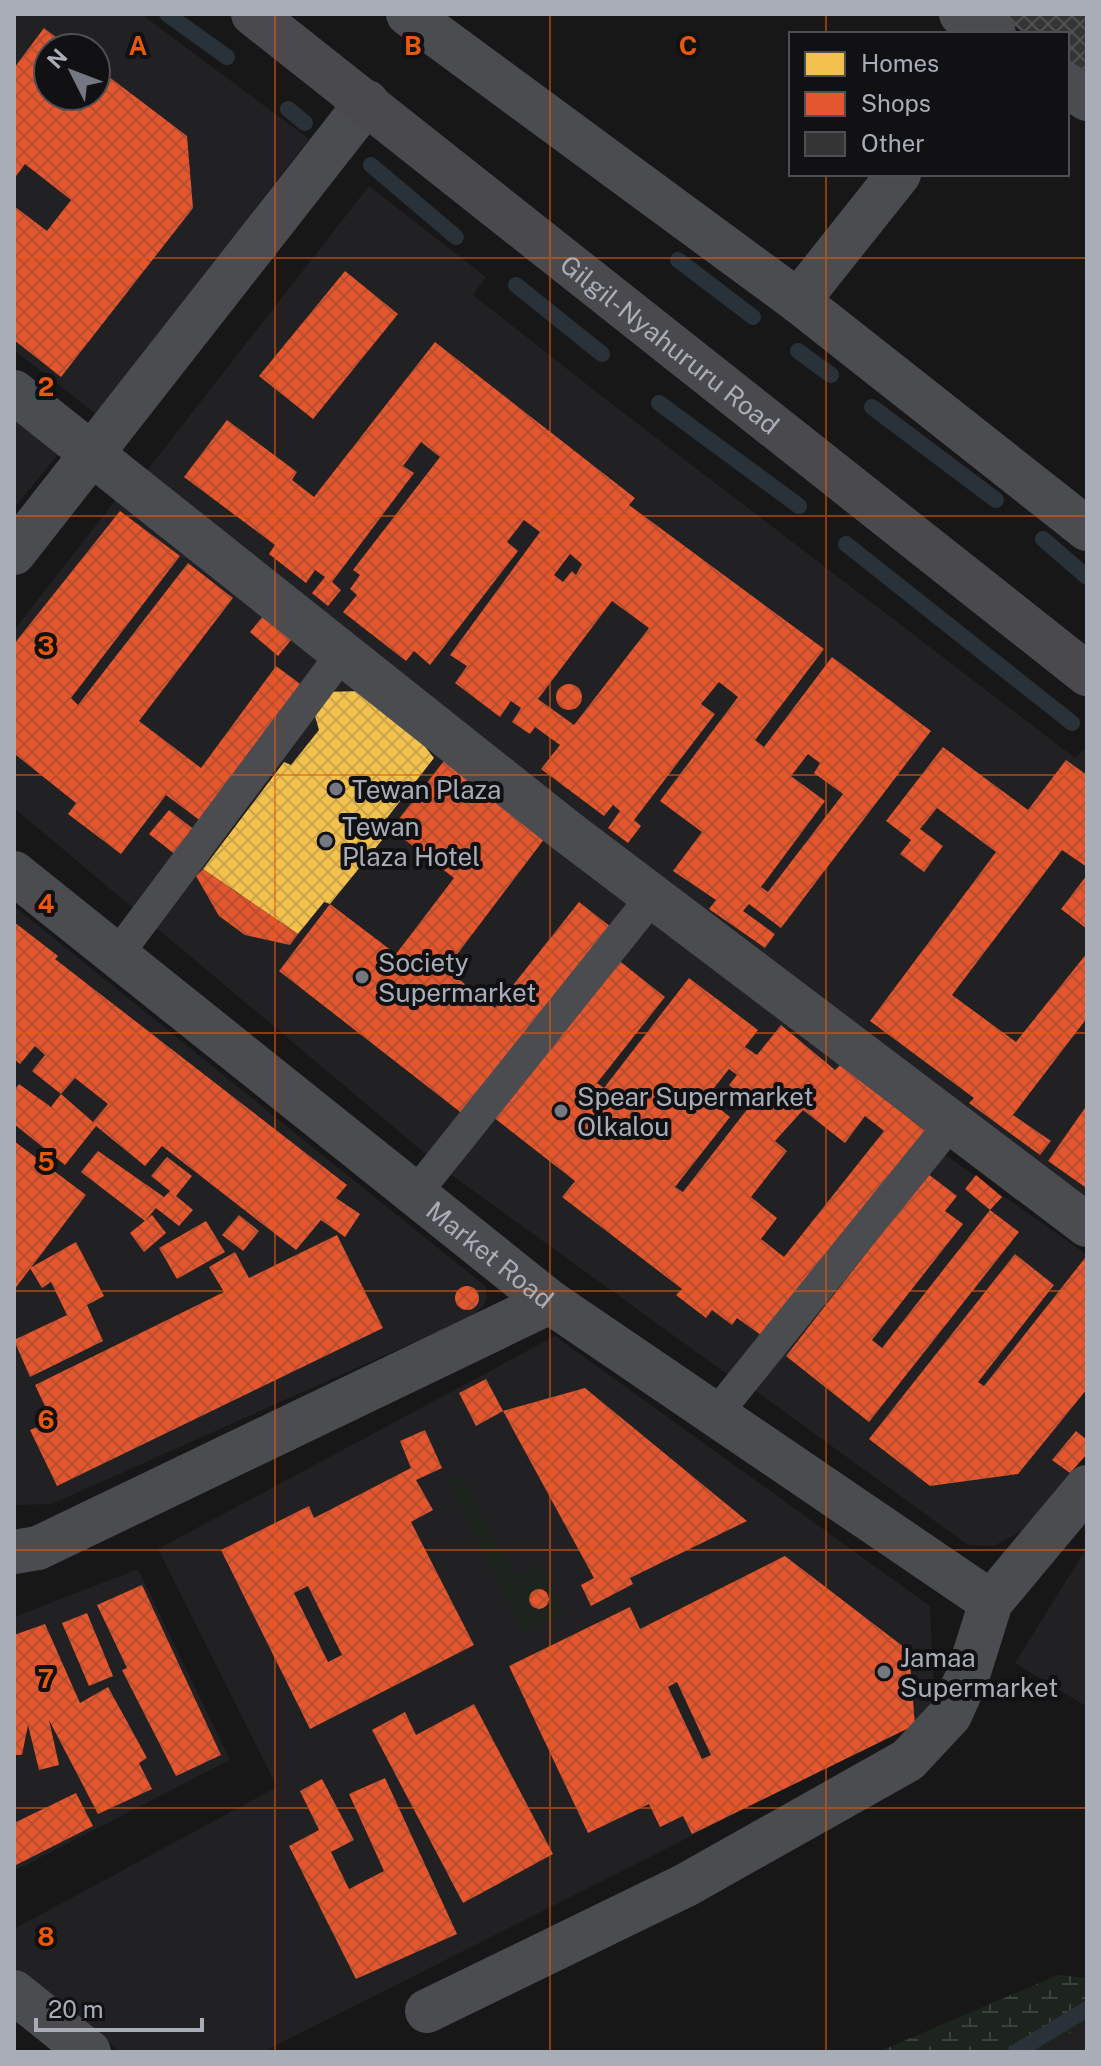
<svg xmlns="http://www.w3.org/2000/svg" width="1101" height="2066" font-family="'Public Sans',sans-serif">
	<defs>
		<pattern id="wetland-marsh" width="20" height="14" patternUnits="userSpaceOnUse" patternTransform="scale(2)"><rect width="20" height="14" fill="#1d241e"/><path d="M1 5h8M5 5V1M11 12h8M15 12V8" fill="none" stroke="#3b413d"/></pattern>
		<pattern id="homes-cross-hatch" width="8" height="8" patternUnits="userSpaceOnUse" patternTransform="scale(2)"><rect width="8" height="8" fill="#f2c14e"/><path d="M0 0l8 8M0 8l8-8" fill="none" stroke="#cca549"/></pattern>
		<pattern id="shops-cross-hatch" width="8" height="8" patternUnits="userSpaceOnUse" patternTransform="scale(2)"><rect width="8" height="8" fill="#e4572e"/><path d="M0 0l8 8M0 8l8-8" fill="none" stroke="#b84e30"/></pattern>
		<pattern id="building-cross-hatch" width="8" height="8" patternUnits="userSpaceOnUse" patternTransform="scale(2)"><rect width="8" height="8" fill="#353536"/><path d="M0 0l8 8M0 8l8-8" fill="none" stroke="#4f5051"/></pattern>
	</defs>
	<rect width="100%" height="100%" fill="#171717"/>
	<g fill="#212123" fill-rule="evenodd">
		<path d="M14 14H141L309 139 96 414 14 350ZM48 48H96V96H48Z"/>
		<path d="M369 186 486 277 473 295 608 401 1075 758 1087 746V1202L559 802 145 473Z"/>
		<path d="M14 407 65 446 14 508Z"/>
		<path d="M121 493 637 904 434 1161 14 808V630Z"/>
		<path d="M14 906 485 1286 487 1297 483 1306 473 1316 52 1504 14 1505Z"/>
		<path d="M653 910 937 1130 735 1380 446 1171Z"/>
		<path d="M940 1151 1087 1255V1454L1028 1528 994 1546 968 1545 753 1389Z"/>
		<path d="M555 1336 930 1606 935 1713 263 2052H121L14 1967V1929L277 1787 158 1549Z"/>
		<path d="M1087 1547V1707L1015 1663Z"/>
		<path d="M138 1569 230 1760 14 1871V1617Z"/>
		<path d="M1087 2022V2052H1040Z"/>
	</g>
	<path fill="#1d241e" d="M460 1473 515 1575 540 1565 565 1615 522 1631 448 1479Z"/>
	<path fill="url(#wetland-marsh)" d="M1058 1975 1087 1978V2022L1040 2052H878Z"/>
	<path fill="url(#homes-cross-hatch)" d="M363 691 412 730 434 758 383 823 391 829 330 904 324 902 298 934 203 869 284 762 291 765 319 730 315 716 321 692Z"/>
	<g fill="url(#shops-cross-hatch)" fill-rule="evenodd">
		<path d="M44 28 70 48H48V96H96V67L187 136 193 208 61 377 14 340V206L47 231 71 200 25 164 14 179V68Z"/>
		<path d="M345 271 398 314 313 419 259 376Z"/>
		<path d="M435 342 635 498 629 505 824 649 755 740 764 747 832 657 931 731 781 928 749 904 743 911 775 934 765 948 709 909 716 900 673 871 702 832 660 801 738 697 719 682 701 704 715 714 634 820 641 826 628 843 608 828 620 811 613 805 604 816 541 769 560 745 535 727 530 734 512 722 521 708 511 701 500 717 455 683 467 666 450 655 540 532 524 520 507 542 518 551 430 665 414 651 406 661 343 612 357 595 350 589 360 575 353 570 440 457 421 442 403 466 414 473 332 582 341 590 328 606 312 593 325 577 315 570 306 583 269 554 275 545 184 477 227 420 297 472 292 480 314 497ZM570 554 582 564 576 575 572 571 563 582 554 575ZM612 601 649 628 574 725 538 699ZM808 754 820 763 814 773 843 794 768 892 761 887 825 801 791 776Z"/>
		<path d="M120 511 180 556 71 698 78 705 188 563 233 598 139 721 201 768 276 666 307 689 206 825 166 795 121 854 68 814 76 803 16 755 14 749V644Z"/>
		<path d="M268 610 296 634 278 656 250 632Z"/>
		<circle cx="569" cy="697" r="13"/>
		<path d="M943 747 1028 810 1066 760 1087 775V867L1062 850 952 995 1016 1042 1087 953V1018L1013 1115 1051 1141 1040 1155 969 1103 974 1098 870 1021 996 852 937 808 920 829 943 846 924 872 900 854 911 840 886 821Z"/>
		<path d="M447 757 548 834 446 969 495 1008 579 902 611 927 464 1115 279 971 330 904 396 954 454 878 391 829Z"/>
		<path d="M169 810 201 835 181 859 149 834Z"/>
		<path d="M203 869 298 934 290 945 245 935 219 916 196 876Z"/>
		<path d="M1087 875V929L1061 909Z"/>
		<path d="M14 922 58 956 55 959 347 1185 336 1198 360 1214 345 1237 321 1220 296 1250 162 1146 145 1166 96 1126 65 1165 14 1124V1090L19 1084 51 1107 61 1094 93 1122 108 1104 75 1078 61 1094 32 1071 45 1055 35 1046 20 1064 14 1059Z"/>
		<path d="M617 959 665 997 597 1083 604 1088 689 978 758 1030 745 1047 757 1055 781 1025 835 1070 840 1065 927 1132 765 1338 737 1318 732 1325 712 1310 706 1318 676 1295 682 1289 562 1197 575 1181 493 1117ZM729 1069 737 1075 729 1085 752 1103 683 1192 675 1187 730 1117 706 1098ZM803 1110 845 1143 865 1116 884 1131 784 1257 761 1239 777 1218 751 1197 787 1151 775 1141Z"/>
		<path d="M1087 1105V1184L1085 1187 1048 1161Z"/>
		<path d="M14 1141 86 1195 14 1290Z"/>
		<path d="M98 1151 164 1197 170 1191 151 1176 167 1157 192 1176 176 1196 193 1210 179 1226 156 1208 145 1221 81 1172Z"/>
		<path d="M928 1174 957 1196 945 1211 963 1224 872 1340 882 1348 990 1210 965 1189 976 1175 1002 1197 990 1210 1019 1232 869 1422 786 1356Z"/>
		<path d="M152 1215 166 1233 144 1252 130 1233Z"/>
		<path d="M239 1215 259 1231 243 1251 222 1235Z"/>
		<path d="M206 1221 225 1252 177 1279 159 1248Z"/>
		<path d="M337 1235 383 1328 57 1486 30 1430 52 1421 35 1385 224 1292 209 1267 235 1252 249 1278Z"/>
		<path d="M76 1242 104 1296 87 1305 103 1341 30 1377 14 1340 67 1315 51 1282 42 1288 30 1268Z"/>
		<path d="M1015 1254 1054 1285 978 1382 984 1386 1085 1258 1087 1389 1018 1474 930 1486 869 1439Z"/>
		<circle cx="467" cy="1298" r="12"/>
		<path d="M486 1379 503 1411 476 1426 459 1393Z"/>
		<path d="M585 1388 747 1521 630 1578 633 1584 591 1606 581 1585 594 1578 503 1411Z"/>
		<path d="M425 1430 442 1468 416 1480 433 1510 411 1522 474 1645 310 1729 221 1550 309 1506 314 1518 411 1468 400 1441ZM308 1586 342 1655 328 1662 294 1593Z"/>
		<path d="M1076 1431 1087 1440V1454L1070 1473 1052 1460Z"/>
		<path d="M785 1556 909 1651 915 1725 692 1834 683 1816 660 1827 649 1804 588 1833 509 1666 630 1607 640 1629ZM677 1682 711 1755 702 1759 668 1687Z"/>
		<path d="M142 1585 221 1755 176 1776 122 1670 127 1668 97 1605Z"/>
		<circle cx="539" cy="1599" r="10"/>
		<path d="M87 1613 113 1676 89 1686 62 1623Z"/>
		<path d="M45 1624 80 1703 108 1687 147 1758 139 1763 152 1789 98 1814 49 1720 59 1765 39 1770 28 1725 22 1755H14V1635Z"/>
		<path d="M474 1704 553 1854 463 1903 372 1730 405 1712 416 1735Z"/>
		<path d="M385 1778 457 1934 356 1979 289 1846 319 1830 300 1791 322 1779 354 1840 331 1852 349 1889 384 1871 349 1794Z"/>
		<path d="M76 1793 93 1826 16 1865 14 1823Z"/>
	</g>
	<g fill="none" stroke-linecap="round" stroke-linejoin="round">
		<g stroke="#2a3239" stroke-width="16">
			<path d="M167 14 227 57"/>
			<path d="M288 109 305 123"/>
			<path d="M371 165 456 237"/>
			<path d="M678 260 753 317"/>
			<path d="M516 285 602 354"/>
			<path d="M798 351 831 375"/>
			<path d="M659 403 799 506"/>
			<path d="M872 407 996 500"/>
			<path d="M1043 539 1087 577"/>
			<path d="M846 544 1072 723"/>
			<path d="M1016 2052 1087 2009"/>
		</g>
	</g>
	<path fill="url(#building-cross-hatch)" d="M998 14H1087V81L1067 66V34H1025Z"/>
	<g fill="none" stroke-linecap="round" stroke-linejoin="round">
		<g stroke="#4b4c50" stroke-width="32">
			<path d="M117 955 342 654"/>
			<path d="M415 1194 653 896"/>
			<path d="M716 1414 951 1123"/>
		</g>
		<g stroke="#4b4c50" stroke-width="44">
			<path d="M408 14 798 301 1087 529"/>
			<path d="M961 14 994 34"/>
			<path d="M1067 85 1087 99"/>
			<path d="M798 301 899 174"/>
			<path d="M14 392 565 830 1087 1225"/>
			<path d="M14 553 367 102"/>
			<path id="s1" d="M14 873 550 1302 991 1602"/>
			<path d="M14 1552 38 1548 550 1302"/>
			<path d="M14 1992 89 2052"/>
			<path d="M427 2011 686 1885 908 1760 950 1715 968 1675 991 1602 1087 1487"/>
		</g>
		<path stroke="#4a4a4e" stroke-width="44" id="s2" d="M253 14 1087 674"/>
	</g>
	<path fill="none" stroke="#e8590c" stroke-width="2" stroke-opacity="0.55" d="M275 14V2052M550 14V2052M826 14V34M826 174V2052M14 258H1087M14 516H1087M14 775H1087M14 1033H1087M14 1291H1087M14 1550H1087M14 1808H1087"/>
	<g fill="#757880" stroke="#111113" stroke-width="3">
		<circle cx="336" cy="789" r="8"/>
		<circle cx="326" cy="841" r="8"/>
		<circle cx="362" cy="977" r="8"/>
		<circle cx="561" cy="1111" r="8"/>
		<circle cx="884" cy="1672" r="8"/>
	</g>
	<g text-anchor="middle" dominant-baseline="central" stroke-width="8" stroke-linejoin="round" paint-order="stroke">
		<g font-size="26" fill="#a8adb8" stroke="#111113">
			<text stroke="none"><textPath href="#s2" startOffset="532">Gilgil-Nyahururu Road</textPath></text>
			<text stroke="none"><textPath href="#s1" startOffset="610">Market Road</textPath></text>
		</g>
		<g font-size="26" fill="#a8adb8" stroke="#111113" text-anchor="start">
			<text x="352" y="789">Tewan Plaza</text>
			<text x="342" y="826">Tewan<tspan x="342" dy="30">Plaza Hotel</tspan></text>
			<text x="378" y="962">Society<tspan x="378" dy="30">Supermarket</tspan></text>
			<text x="577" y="1096">Spear Supermarket<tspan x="577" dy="30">Olkalou</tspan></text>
			<text x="900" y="1657">Jamaa<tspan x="900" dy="30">Supermarket</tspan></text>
		</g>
	</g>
	<g font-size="26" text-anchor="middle" font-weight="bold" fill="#e8590c" stroke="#111113" stroke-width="8" stroke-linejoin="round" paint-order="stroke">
		<text x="138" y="55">A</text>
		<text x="413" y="55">B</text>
		<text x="688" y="55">C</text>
		<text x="46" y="396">2</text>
		<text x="46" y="655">3</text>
		<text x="46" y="913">4</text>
		<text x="46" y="1171">5</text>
		<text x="46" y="1429">6</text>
		<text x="46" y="1688">7</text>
		<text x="46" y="1946">8</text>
	</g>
	<rect width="1101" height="2066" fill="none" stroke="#a8adb8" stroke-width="32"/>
	<rect x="789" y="32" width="280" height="144" fill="#111113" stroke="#4d4f55" stroke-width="2"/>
	<rect x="805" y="52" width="40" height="24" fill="#f2c14e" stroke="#4d4f55" stroke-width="2"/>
	<text x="861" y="72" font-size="24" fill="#a8adb8">Homes</text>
	<rect x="805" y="92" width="40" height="24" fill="#e4572e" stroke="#4d4f55" stroke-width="2"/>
	<text x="861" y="112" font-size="24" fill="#a8adb8">Shops</text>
	<rect x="805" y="132" width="40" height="24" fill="#353536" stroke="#4d4f55" stroke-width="2"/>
	<text x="861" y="152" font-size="24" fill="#a8adb8">Other</text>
	<g transform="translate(72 72) rotate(312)"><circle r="38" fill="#111113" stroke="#4d4f55" stroke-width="2"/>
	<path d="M0-6L14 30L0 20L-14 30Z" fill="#757880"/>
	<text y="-12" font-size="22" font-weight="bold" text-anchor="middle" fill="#a8adb8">N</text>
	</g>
	<path d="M36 2018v12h166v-12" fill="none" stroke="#a8adb8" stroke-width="4"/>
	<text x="48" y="2018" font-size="24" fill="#a8adb8" stroke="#111113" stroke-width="6" paint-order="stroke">20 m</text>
</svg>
